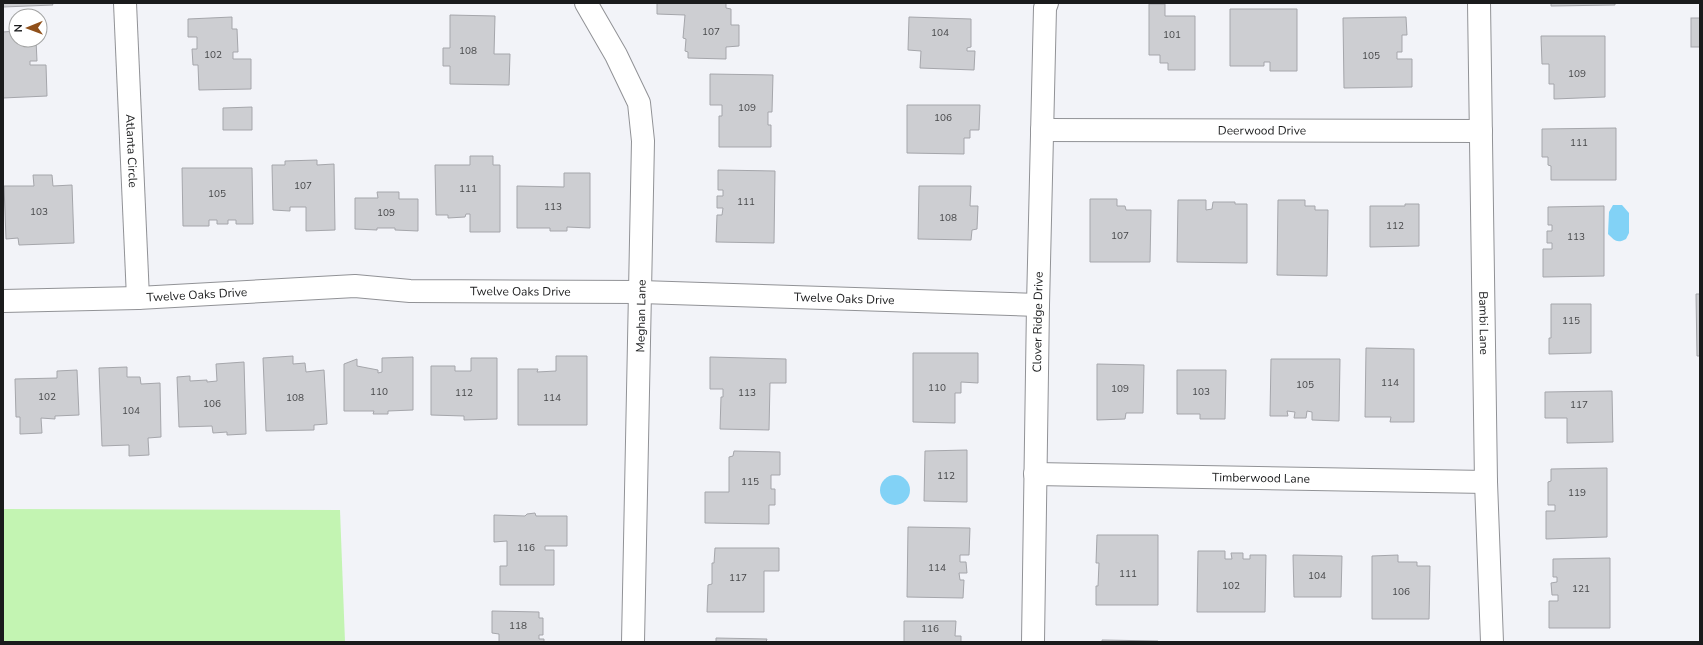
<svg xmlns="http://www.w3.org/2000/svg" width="1703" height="645" font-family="'Nunito Sans',sans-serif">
	<rect width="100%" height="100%" fill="#f2f3f8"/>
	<path fill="#c3f4b2" d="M3 509 340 510 345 642H3Z"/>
	<g fill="#82d2f6">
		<path d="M1613 205H1622L1629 213V233L1626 239C1617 244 1614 240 1608 234L1609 212Z"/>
		<circle cx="895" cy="490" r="15"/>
	</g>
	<g fill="#cdced2" stroke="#a5a6ab">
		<path d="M3 3H52L53 5 3 7Z"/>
		<path d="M657 3H726V8L731 9V25H739V46L726 47V59L688 58V52L685 51 686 39 683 38 685 15 657 14Z"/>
		<path d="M1551 3H1615V5L1551 6Z"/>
		<path d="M1149 4H1165V16H1195V70H1168V63H1160V55H1149Z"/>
		<path d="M1230 9H1297V71H1270V62H1264V66H1230Z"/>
		<path d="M450 15 495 16 494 54H510L509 85 450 84V66H443V48H450Z"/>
		<path d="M232 17V29H237L238 52H233V59H251V89L199 90 198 65H193L192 49H197V37H188V19Z"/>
		<path d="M909 17 971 19V47L967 48V51H975L974 70 920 68 921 51 908 50Z"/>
		<path d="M1406 17 1407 35H1402V52H1397V59H1412V87L1344 88 1343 18Z"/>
		<rect x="1691" y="18" width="9" height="29"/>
		<path d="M16 31V40H36L37 61H30V65H46L47 96 3 98V32Z"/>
		<path d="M1541 36H1605V97L1554 99V84H1549V64H1542Z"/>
		<path d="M710 74 773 75 772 112H768V125H771V147H719V116H722V105H710Z"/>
		<path d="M907 105H980L979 130H970V138H964V154L907 153Z"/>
		<path d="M252 107V130H223V108Z"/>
		<path d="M1616 128V180H1551V166L1548 165V157H1542V129Z"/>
		<path d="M470 156H493V165H500V232H470V214H466L465 217 448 218V215H436L435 165H470Z"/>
		<path d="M317 160V165L334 164 335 230 306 231V207H290V211L273 210 272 165H285V161Z"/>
		<path d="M182 168H252L253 224H236V220H228V224H217V220H209V226H183Z"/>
		<path d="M718 170 775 171 774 243 716 242 717 215H722L723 208H717V196H723V190H718Z"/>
		<path d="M564 173H590V228L567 227V231H550V228H517V186L564 187Z"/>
		<path d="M33 175H52L53 186 72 185 74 243 19 245 18 238 6 239 4 186H34Z"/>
		<path d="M919 186H971L970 206H978L977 229 972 230 971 240 918 239Z"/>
		<path d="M377 192H399V199H418V231L395 230V228H377V230L355 229V198H378Z"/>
		<path d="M1090 199H1117V206H1125L1126 210H1151L1150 262H1090Z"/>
		<path d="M1178 200H1206V210L1212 209 1213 202H1235V204H1247V263L1177 262Z"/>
		<path d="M1278 200H1305V206H1315V210H1328L1327 276 1277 275Z"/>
		<path d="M1405 204H1419V246L1370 247V206H1405Z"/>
		<path d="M1604 206V276L1543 277V249H1552V243H1547V231H1552V225H1548V207Z"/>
		<path d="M1696 294H1700V356H1697Z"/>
		<path d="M1551 304H1591V353L1549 354V338H1551Z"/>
		<path d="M1366 348 1414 349V422H1390L1391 417H1365Z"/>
		<path d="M913 353H978V383L961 382V393H955V423L913 422Z"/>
		<path d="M293 356V364L305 363 306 372 324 370 327 424 314 425V430L266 431 263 358Z"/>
		<path d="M556 356H587V425H518V369H538L537 372 556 371Z"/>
		<path d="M413 357V410L388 411V414H373L374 411H344V364L357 359V366L378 370V373L382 372V358Z"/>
		<path d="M710 357 786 359V383H770L769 430 720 429 721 397H723V389H710Z"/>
		<path d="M471 358H497V419L464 420V416L431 415V366H455V371H471Z"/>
		<path d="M1271 359H1340L1339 421 1312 420V412L1307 411 1306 418H1294L1295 412 1287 411 1288 416H1270Z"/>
		<path d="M244 362 246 434 227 435V432L213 433 212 426 179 427 177 377 190 376V381L207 380V382L217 381 216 364Z"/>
		<path d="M1097 364 1144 365 1143 413H1126L1125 419 1097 420Z"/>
		<path d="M127 367V377H140L141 384 160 383 161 437 148 438 149 455 129 456V445L102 446 99 368Z"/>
		<path d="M77 370 79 415 55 416V419L41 418 42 433 20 434V417H16L15 379 57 378V371Z"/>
		<path d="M1177 370H1226L1225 419H1200V414H1177Z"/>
		<path d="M1612 391 1613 442 1567 443V418H1545V392Z"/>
		<path d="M967 450V502L924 501 925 451Z"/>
		<path d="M734 451 780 452V475H771V489H775V505H769V524L705 523V492H729V457L733 456Z"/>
		<path d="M1607 468V537L1546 539V511H1555V505H1548V482L1551 481V469Z"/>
		<path d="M535 513 536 516H567V546H545V550H554V585H500V566H507V541L494 542V515L525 516 527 514Z"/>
		<path d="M908 527 970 528 969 555H960V562H966L967 573H959L960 580H964L963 598 907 597Z"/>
		<path d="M1097 535H1158V605H1096V586H1098L1099 563H1096Z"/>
		<path d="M715 548H779V571H764V612H707L708 585 712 584V563H714Z"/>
		<path d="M1198 551H1225V559H1232L1231 553H1243V559H1250V555H1266L1265 612H1197Z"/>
		<path d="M1293 555 1342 556 1341 597H1294Z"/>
		<path d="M1398 555V562H1417V566H1430L1429 619H1372V556Z"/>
		<path d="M1610 558V628H1549V601H1558V595H1552L1551 583 1557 582V577H1553V559Z"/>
		<path d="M492 611 539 612V618H543V635H539V639H544V642H499V634L492 633Z"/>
		<path d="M904 621H956L955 636H961V642H904Z"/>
		<path d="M716 638 767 639 766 642H716Z"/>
		<path d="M1102 640 1158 641V642H1102Z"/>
	</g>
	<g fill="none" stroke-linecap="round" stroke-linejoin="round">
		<g stroke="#919296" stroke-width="24">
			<g id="street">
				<path id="s1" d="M125 3 138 298"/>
				<path d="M586 3 616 55 639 103 643 141 633 642"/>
				<path id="s2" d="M1479 3 1486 482 1492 642"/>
				<path id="s3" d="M1042 130 1481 131"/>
				<path id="s4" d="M3 301 138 298 355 286 410 291 641 292 1038 305"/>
				<path id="s5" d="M1035 474 1486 482"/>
				<path id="s6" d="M1033 642 1038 305 1045 8 1047 3"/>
			</g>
		</g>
		<use href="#street" stroke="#fff" stroke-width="22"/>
	</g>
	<g text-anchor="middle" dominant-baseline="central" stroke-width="3" stroke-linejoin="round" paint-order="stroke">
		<g font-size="10" fill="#47484a">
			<text x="711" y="32">107</text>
			<text x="940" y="33">104</text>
			<text x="1172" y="35">101</text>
			<text x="468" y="51">108</text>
			<text x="213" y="55">102</text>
			<text x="1371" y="56">105</text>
			<text x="1577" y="74">109</text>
			<text x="747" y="108">109</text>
			<text x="943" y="118">106</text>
			<text x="1579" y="143">111</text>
			<text x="303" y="186">107</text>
			<text x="468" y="189">111</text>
			<text x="217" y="194">105</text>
			<text x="746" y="202">111</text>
			<text x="553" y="207">113</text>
			<text x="39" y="212">103</text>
			<text x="386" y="213">109</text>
			<text x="948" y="218">108</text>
			<text x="1395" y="226">112</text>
			<text x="1120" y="236">107</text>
			<text x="1576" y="237">113</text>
			<text x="1571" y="321">115</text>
			<text x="1390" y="383">114</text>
			<text x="1305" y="385">105</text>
			<text x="937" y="388">110</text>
			<text x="1120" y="389">109</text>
			<text x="379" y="392">110</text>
			<text x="1201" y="392">103</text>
			<text x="464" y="393">112</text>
			<text x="747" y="393">113</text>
			<text x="47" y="397">102</text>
			<text x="295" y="398">108</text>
			<text x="552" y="398">114</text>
			<text x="212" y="404">106</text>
			<text x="1579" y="405">117</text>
			<text x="131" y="411">104</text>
			<text x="946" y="476">112</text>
			<text x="750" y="482">115</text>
			<text x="1577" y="493">119</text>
			<text x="526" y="548">116</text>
			<text x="937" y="568">114</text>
			<text x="1128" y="574">111</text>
			<text x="1317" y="576">104</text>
			<text x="738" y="578">117</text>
			<text x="1231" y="586">102</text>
			<text x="1581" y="589">121</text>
			<text x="1401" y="592">106</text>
			<text x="518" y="626">118</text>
			<text x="930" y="629">116</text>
		</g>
		<g font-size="12" fill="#1a1b1c" stroke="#fff">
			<text stroke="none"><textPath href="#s3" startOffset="220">Deerwood Drive</textPath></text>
			<text stroke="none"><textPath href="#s1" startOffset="148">Atlanta Circle</textPath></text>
			<text stroke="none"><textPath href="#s4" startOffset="518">Twelve Oaks Drive</textPath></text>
			<text stroke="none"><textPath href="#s4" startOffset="194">Twelve Oaks Drive</textPath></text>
			<text stroke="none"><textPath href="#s4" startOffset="842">Twelve Oaks Drive</textPath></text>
			<text transform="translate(641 316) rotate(-89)">Meghan Lane</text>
			<text stroke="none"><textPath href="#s6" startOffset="320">Clover Ridge Drive</textPath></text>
			<text stroke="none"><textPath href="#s2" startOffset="320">Bambi Lane</textPath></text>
			<text stroke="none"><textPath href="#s5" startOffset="226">Timberwood Lane</textPath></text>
		</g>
	</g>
	<rect width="1703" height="645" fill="none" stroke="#1a1b1c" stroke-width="8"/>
	<g transform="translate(28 28) rotate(269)"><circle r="19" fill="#ffffff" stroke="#a3a4a4"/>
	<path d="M0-3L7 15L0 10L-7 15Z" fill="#90501a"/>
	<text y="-6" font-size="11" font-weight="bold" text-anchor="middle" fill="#1a1b1c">N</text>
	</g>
</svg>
